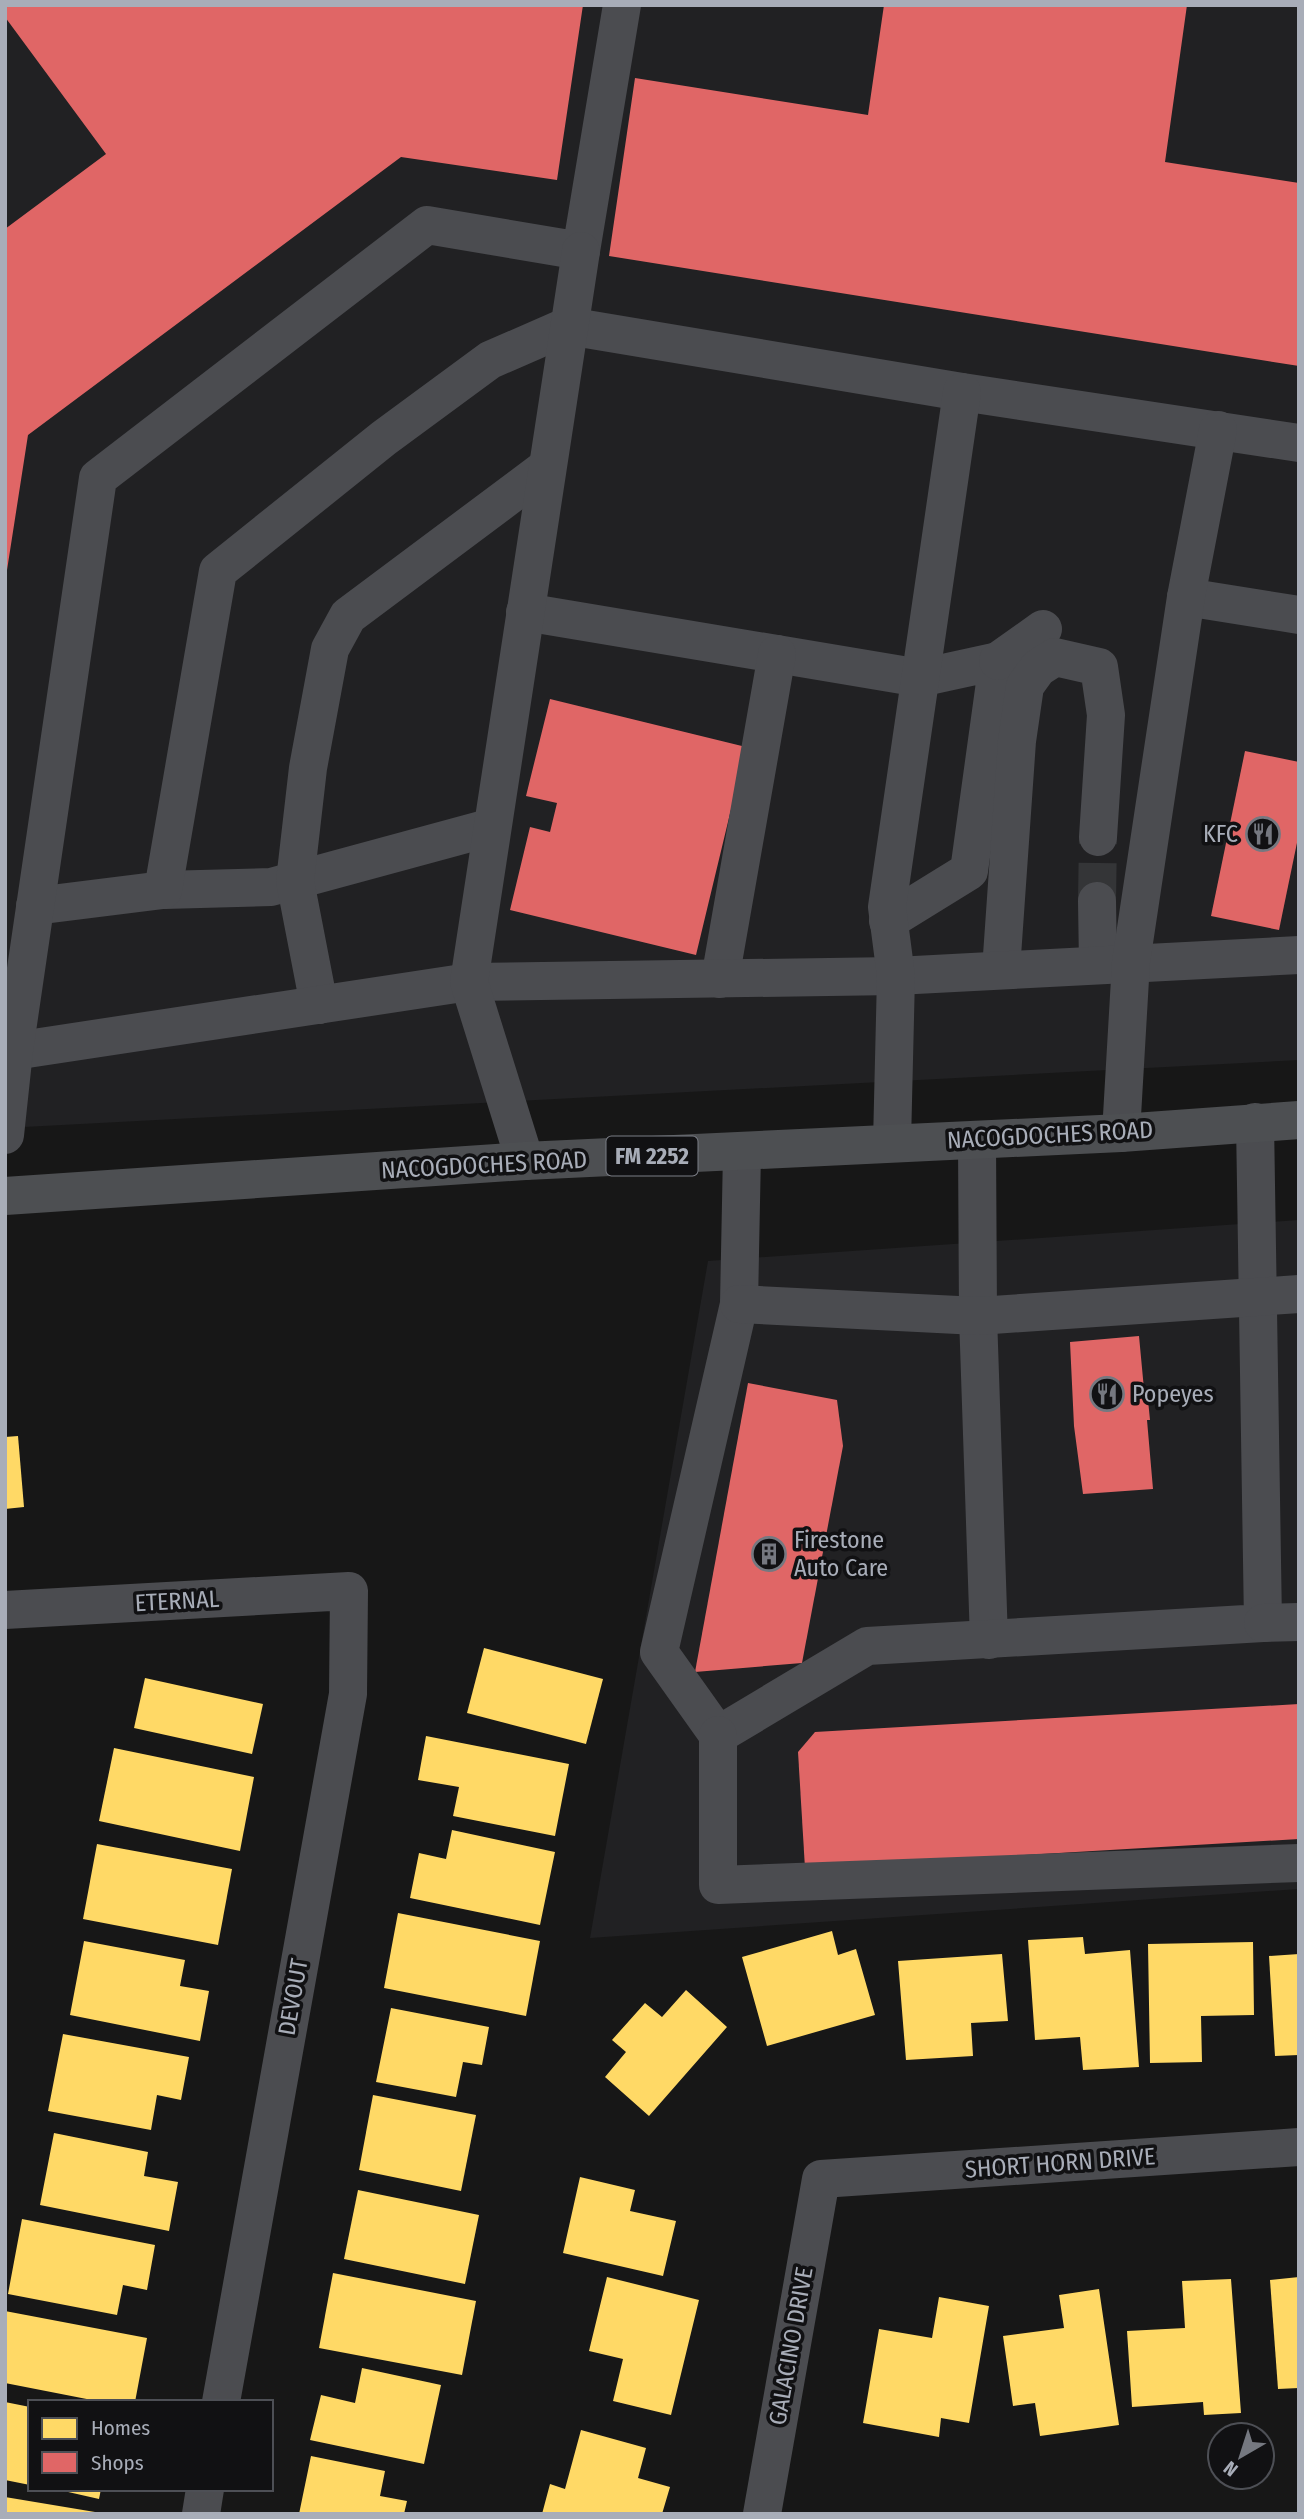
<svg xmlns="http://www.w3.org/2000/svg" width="1304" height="2519" font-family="'Fira Sans Condensed',sans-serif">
	<rect width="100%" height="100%" fill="#171717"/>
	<g fill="#212123">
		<path d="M5 5H1299V1060L5 1128Z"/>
		<path d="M1299 1220V1889L590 1938 708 1261Z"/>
	</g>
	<g fill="#ffd966">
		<path d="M18 1436 24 1507 5 1509V1437Z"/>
		<path d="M484 1648 603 1679 586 1744 467 1713Z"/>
		<path d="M145 1678 263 1704 252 1754 134 1728Z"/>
		<path d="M426 1736 569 1764 555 1836 453 1816 459 1787 418 1780Z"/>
		<path d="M114 1748 254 1777 240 1851 99 1821Z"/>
		<path d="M452 1830 555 1852 540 1925 410 1898 419 1853 446 1859Z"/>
		<path d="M97 1844 232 1869 218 1945 83 1919Z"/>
		<path d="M398 1913 540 1941 526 2016 384 1988Z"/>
		<path d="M832 1931 838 1955 856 1949 875 2015 767 2046 742 1957Z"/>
		<path d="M1083 1937 1085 1954 1130 1950 1139 2067 1083 2070 1080 2037 1035 2040 1028 1940Z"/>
		<path d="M84 1941 185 1960 180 1986 209 1991 200 2041 70 2015Z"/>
		<path d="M1253 1942 1254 2015 1201 2016 1202 2062 1150 2063 1148 1944Z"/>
		<path d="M1002 1954 1008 2021 971 2023 973 2056 906 2060 898 1961Z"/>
		<path d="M1299 1954V2055L1275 2056 1269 1956Z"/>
		<path d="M686 1990 727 2027 649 2116 605 2077 626 2052 612 2040 645 2003 662 2017Z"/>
		<path d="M391 2008 489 2027 482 2065 463 2062 456 2097 376 2082Z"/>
		<path d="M63 2034 189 2057 181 2100 157 2095 151 2130 48 2111Z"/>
		<path d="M373 2095 476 2115 461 2191 359 2170Z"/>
		<path d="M54 2133 148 2152 144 2176 178 2182 169 2231 40 2205Z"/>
		<path d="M580 2177 635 2190 630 2211 676 2221 663 2276 563 2253Z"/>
		<path d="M358 2190 479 2215 465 2284 344 2259Z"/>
		<path d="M22 2219 155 2245 147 2290 123 2285 117 2315 8 2294Z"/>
		<path d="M333 2273 476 2301 462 2375 319 2348Z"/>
		<path d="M607 2277 699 2300 671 2415 613 2401 623 2359 589 2351Z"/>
		<path d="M1299 2277V2388L1278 2389 1270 2280Z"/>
		<path d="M1231 2279 1241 2413 1204 2415 1203 2402 1132 2407 1127 2331 1185 2328 1182 2281Z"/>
		<path d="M1099 2289 1119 2425 1040 2436 1035 2403 1013 2406 1003 2336 1064 2328 1059 2295Z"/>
		<path d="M939 2297 989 2306 969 2423 941 2418 939 2437 863 2423 879 2329 932 2338Z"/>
		<path d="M5 2311 147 2338 135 2402H102L5 2383Z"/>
		<path d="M362 2368 441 2385 424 2464 310 2440 321 2395 355 2403Z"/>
		<path d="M5 2402 30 2407V2485L5 2480Z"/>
		<path d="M581 2430 646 2448 638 2478 670 2487 662 2514H542L550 2484 565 2489Z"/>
		<path d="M311 2456 385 2471 380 2496 407 2501 404 2514H299Z"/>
		<path d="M55 2489H101L99 2499Z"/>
		<path d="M5 2497 95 2512V2514H5Z"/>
	</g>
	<g fill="#e06666">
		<path d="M5 5H583L557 180 401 157 28 435 5 583V229L106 154 5 17Z"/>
		<path d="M884 5H1187L1165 162 1299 183V366L609 256 635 78 868 115Z"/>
		<path d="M550 699 746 747 696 955 510 910 530 827 550 832 557 803 526 796Z"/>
		<path d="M1245 751 1299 762V833L1279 930 1211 916Z"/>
		<path d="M1139 1336 1145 1400H1148L1150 1420H1147L1153 1489 1083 1494 1074 1426 1070 1342Z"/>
		<path d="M748 1383 837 1400 843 1446 802 1663 695 1672Z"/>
		<path d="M1299 1704V1839L805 1868 798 1752 815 1732Z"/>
	</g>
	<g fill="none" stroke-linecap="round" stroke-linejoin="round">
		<path stroke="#343537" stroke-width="38" stroke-dasharray="38 19" stroke-linecap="butt" d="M1097 901 1098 837"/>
		<g stroke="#4b4c50" stroke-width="38">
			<path d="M1186 597 1299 615"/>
			<path d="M525 612 920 678 998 661 969 871 888 921"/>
			<path d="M998 661 1043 629"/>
			<path d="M163 890 271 887 492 827"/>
			<path d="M1097 901 1098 964"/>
			<path d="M35 906 163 890 218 571 384 438 490 360 568 326 962 392 1299 443"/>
			<path d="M1001 970 1017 741 1025 686 1038 668 1055 657 1099 667 1106 715 1098 837"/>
			<path d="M720 979 777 654"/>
			<path d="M319 1005 295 881 308 768 330 649 348 616 546 468"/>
			<path d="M14 1051 469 982 896 976 1299 955"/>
			<path d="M1121 1133 1131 962 1186 597 1218 430"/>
			<path d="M5 1135 14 1051 98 478 427 225 581 251 622 5"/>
			<path d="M977 1140 978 1316 989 1640"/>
			<path d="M892 1143 896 976 887 907 962 392"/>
			<path d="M742 1152 739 1304 659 1652 718 1735 867 1646 1263 1623 1255 1122"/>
			<path d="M525 1161 469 982 581 251"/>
			<path d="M739 1304 978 1316 1299 1294"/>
			<path d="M5 1610 349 1591 348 1694 221 2402"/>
			<path d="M1263 1623 1299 1622"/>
			<path d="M718 1735V1885L1299 1863"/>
			<path d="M201 2514 205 2489"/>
			<path d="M762 2514 821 2179 1299 2147"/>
		</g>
		<path stroke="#4d4f52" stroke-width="38" d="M5 1196 525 1161 1121 1133 1299 1120"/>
	</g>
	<defs>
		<g id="restaurant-ring" transform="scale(1.75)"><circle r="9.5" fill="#111113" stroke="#757880" stroke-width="1.5"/><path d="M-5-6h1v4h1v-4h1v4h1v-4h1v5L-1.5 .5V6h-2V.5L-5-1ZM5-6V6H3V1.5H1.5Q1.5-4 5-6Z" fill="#757880"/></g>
		<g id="building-ring" transform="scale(1.75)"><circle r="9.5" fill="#111113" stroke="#757880" stroke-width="1.5"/><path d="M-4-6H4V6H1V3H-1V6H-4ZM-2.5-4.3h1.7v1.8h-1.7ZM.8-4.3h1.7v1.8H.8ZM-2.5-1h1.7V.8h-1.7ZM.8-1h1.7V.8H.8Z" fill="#757880"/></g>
	</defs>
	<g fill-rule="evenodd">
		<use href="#restaurant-ring" x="1263" y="834"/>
		<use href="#restaurant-ring" x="1107" y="1394"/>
		<use href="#building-ring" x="769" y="1554"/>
	</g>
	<g text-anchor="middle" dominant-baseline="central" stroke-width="7" stroke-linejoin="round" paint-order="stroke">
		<rect fill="#111113" stroke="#7b7e86" stroke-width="2" x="606.5" y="1136.5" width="91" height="39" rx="5"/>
		<g font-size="23" font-weight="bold" fill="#a8adb8">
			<text x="652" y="1156">FM 2252</text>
		</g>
		<g font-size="24" fill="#a8adb8" stroke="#111113" text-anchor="start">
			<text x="1238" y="834" text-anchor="end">KFC</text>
			<text x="1132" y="1394">Popeyes</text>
			<text x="794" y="1540">Firestone<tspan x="794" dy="28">Auto Care</tspan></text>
		</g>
		<g font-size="24" fill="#a8adb8" stroke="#111113">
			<text transform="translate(1050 1135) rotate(-3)">NACOGDOCHES ROAD</text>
			<text transform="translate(484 1165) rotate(-3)">NACOGDOCHES ROAD</text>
			<text transform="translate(177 1601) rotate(-3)">ETERNAL</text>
			<text transform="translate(293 1997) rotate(-80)">DEVOUT</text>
			<text transform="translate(1060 2163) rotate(-4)">SHORT HORN DRIVE</text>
			<text transform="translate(791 2346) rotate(-80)">GALACINO DRIVE</text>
		</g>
	</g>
	<rect width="1304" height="2519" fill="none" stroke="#a8adb8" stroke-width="14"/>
	<rect x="28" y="2400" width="245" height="91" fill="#111113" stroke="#4d4f55" stroke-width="2"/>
	<rect x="42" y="2418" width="35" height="21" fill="#ffd966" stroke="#4d4f55" stroke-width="2"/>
	<text x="91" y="2435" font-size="21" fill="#a8adb8">Homes</text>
	<rect x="42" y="2452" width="35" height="21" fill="#e06666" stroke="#4d4f55" stroke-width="2"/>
	<text x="91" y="2470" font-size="21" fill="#a8adb8">Shops</text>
	<g transform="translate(1241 2456) rotate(219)"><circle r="33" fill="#111113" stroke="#4d4f55" stroke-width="2"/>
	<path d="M0-5L12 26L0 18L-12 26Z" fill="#757880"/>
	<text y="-10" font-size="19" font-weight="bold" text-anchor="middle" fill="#a8adb8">N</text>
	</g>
</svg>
